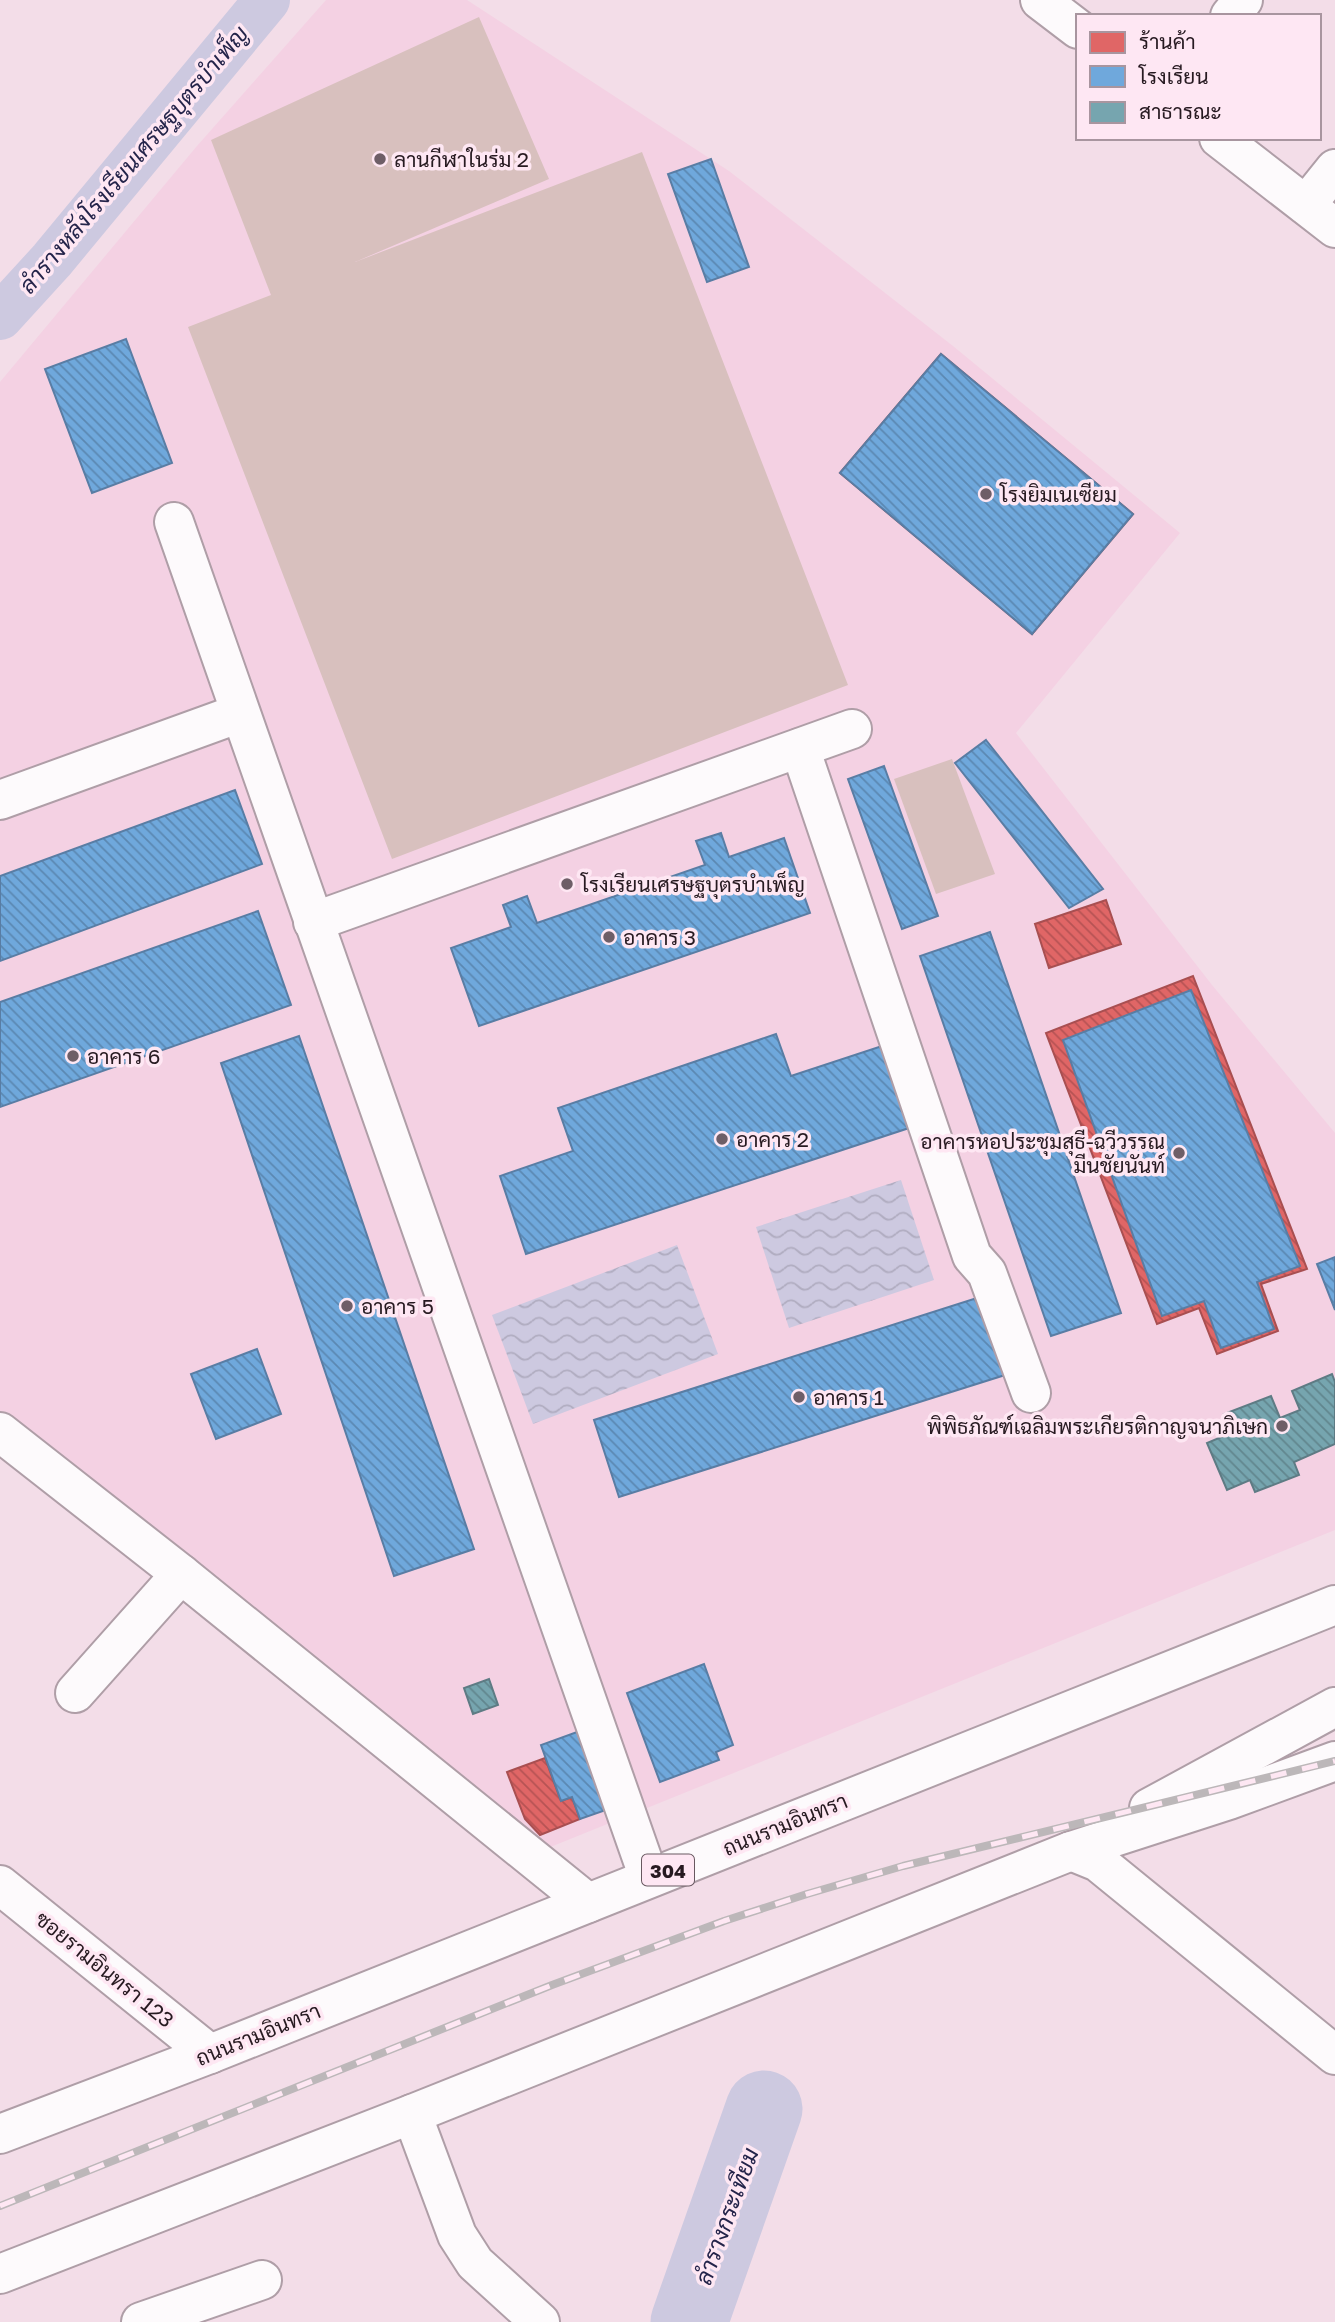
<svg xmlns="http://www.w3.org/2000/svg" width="1335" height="2322" font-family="'Golos Text',Sarabun,sans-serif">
	<defs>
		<pattern id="water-waves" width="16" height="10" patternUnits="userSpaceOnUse" patternTransform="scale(1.75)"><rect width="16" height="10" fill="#cdc9e0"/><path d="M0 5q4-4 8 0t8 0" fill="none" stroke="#b0acc0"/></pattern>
		<pattern id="shops-back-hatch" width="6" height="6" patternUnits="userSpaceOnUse" patternTransform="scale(1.75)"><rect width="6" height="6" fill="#e06666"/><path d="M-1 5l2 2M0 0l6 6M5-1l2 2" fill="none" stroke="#b65354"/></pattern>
		<pattern id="schools-back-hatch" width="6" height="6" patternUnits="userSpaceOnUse" patternTransform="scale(1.75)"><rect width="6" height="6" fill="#6fa8dc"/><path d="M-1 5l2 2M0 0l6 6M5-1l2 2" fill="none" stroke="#5b88b2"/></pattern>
		<pattern id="public-back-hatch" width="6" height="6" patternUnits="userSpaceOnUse" patternTransform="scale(1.75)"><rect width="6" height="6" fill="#76a5af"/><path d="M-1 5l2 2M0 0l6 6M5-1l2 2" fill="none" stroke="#61868e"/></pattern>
	</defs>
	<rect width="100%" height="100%" fill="#f3dde8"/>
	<path fill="#f4d1e3" d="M326 0H467L729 171 953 346 1180 533 1016 733 1212 985 1335 1133V1530L548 1848 0 1412V382L197 146Z"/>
	<g fill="#d8c0be">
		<path d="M479 17 549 179 355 262 642 152 848 685 392 859 188 327 271 295 211 140Z"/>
		<path d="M952 759 995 874 936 894 894 779Z"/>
	</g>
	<g fill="url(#water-waves)">
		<path d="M901 1180 934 1280 789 1328 756 1227Z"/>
		<path d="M677 1245 718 1354 533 1424 492 1315Z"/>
	</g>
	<g fill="url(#shops-back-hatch)" stroke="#a84f51" stroke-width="2">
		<path d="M941 354 1133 514 1032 634 840 473Z"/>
		<path d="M1106 900 1121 944 1049 968 1035 924Z"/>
		<path d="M1193 976 1307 1269 1261 1284 1278 1331 1217 1354 1199 1308 1157 1324 1046 1033Z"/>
		<path d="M545 1758 561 1801 572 1797 580 1819 540 1835 525 1819 507 1772Z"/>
	</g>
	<g fill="url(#schools-back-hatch)" stroke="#597da4" stroke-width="2">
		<path d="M711 159 749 267 707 282 668 174Z"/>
		<path d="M126 339 172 463 92 493 45 369Z"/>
		<path d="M941 354 1133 514 1032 634 840 473Z"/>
		<path d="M986 740 1103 889 1069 908 955 763Z"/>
		<path d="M884 766 938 916 902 929 848 779Z"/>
		<path d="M235 790 262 864 0 961V876Z"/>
		<path d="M721 833 729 857 784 838 810 913 479 1026 451 948 511 927 503 905 527 896 537 923 705 865 696 841Z"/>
		<path d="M258 911 291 1005 0 1107V1002Z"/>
		<path d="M990 932 1121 1313 1051 1336 920 956Z"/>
		<path d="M1191 990 1300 1266 1257 1282 1274 1329 1221 1348 1204 1301 1162 1316 1063 1040Z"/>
		<path d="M776 1034 791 1076 882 1046 909 1128 526 1254 500 1176 573 1151 558 1108Z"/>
		<path d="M299 1036 474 1549 394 1576 221 1063Z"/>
		<path d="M1335 1257V1310L1317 1264Z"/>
		<path d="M980 1297 1005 1375 619 1497 594 1420Z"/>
		<path d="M257 1349 281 1414 216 1439 191 1374Z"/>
		<path d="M704 1664 733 1745 716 1752 719 1760 660 1782 627 1693Z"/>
		<path d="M577 1732 606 1810 580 1819 572 1797 561 1801 541 1745Z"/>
	</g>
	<g fill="url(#public-back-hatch)" stroke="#5e7b84" stroke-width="2">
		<path d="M1332 1374 1335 1382V1444L1294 1462 1299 1475 1255 1492 1250 1480 1227 1490 1207 1443 1231 1433 1224 1414 1271 1396 1280 1418 1300 1410 1292 1391Z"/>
		<path d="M489 1679 498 1705 473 1714 464 1688Z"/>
	</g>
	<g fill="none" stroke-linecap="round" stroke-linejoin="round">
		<path stroke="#cdc9e0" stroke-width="46" d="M0 317 52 260 267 0"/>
		<path stroke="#cdc9e0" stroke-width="77" d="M689 2322 764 2109"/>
		<g stroke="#af9ea7" stroke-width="42">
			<g id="minor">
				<path d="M1040 0 1078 29"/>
				<path d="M1230 16 1243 0"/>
				<path d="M1219 138 1335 228"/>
				<path d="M1306 205 1335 169"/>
				<path d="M174 522 649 1878"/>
				<path d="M800 748 972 1256 987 1273 1031 1393"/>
				<path d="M0 800 240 713"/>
				<path d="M313 922 852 729"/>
				<path d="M0 1432 181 1574 588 1903"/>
				<path d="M75 1693 181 1574"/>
				<path d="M1071 1851 1098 1862 1335 2055"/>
				<path d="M0 1885 210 2054"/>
				<path d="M412 2114 457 2235 475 2263 540 2322"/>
				<path d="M141 2322 262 2280"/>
			</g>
		</g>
		<g stroke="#af9ea7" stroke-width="42">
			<g id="highway">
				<path d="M1149 1808 1335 1707"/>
				<path d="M0 2134 210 2054 1335 1605"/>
				<path d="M0 2274 412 2114 1071 1851 1229 1800 1335 1761"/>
			</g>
		</g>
		<use href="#minor" stroke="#fdfafc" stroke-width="38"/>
		<use href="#highway" stroke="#fdfafc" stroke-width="38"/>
		<g stroke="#bcb7b9" stroke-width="8">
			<path id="rail" d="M0 2206 552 1985 724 1921 807 1894 903 1866 1335 1761"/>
		</g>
		<use href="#rail" stroke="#fee7f3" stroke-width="5" stroke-dasharray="16" stroke-linecap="butt"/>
	</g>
	<g fill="#6e5e67" stroke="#fee7f3" stroke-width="2.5">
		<circle cx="380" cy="159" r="7"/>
		<circle cx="986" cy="494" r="7"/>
		<circle cx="567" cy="884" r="7"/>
		<circle cx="609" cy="937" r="7"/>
		<circle cx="73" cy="1056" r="7"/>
		<circle cx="722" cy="1139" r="7"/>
		<circle cx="1179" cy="1153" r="7"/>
		<circle cx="347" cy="1306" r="7"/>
		<circle cx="799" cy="1397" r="7"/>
		<circle cx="1282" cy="1426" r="7"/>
	</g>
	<g text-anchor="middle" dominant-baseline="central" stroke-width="7" stroke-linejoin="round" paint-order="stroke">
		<rect fill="#fee7f3" stroke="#685860" stroke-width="2" x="642" y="1854.5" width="52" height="31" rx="5"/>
		<g font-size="19" font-weight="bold" fill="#271a21">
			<text x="668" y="1870">304</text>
		</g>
		<g font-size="21" fill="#271a21" stroke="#fee7f3" text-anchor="start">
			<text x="394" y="159">ลานกีฬาในร่ม 2</text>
			<text x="1000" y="494">โรงยิมเนเซียม</text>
			<text x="581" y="884">โรงเรียนเศรษฐบุตรบำเพ็ญ</text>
			<text x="623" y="937">อาคาร 3</text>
			<text x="87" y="1056">อาคาร 6</text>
			<text x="736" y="1139">อาคาร 2</text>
			<text x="1165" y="1141" text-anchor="end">อาคารหอประชุมสุธี-ฉวีวรรณ<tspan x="1165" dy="24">มีนชัยนันท์</tspan></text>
			<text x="361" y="1306">อาคาร 5</text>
			<text x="813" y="1397">อาคาร 1</text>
			<text x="1268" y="1426" text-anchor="end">พิพิธภัณฑ์เฉลิมพระเกียรติกาญจนาภิเษก</text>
		</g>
		<g font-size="21" fill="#271a21" stroke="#fee7f3">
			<text transform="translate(785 1824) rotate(-22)">ถนนรามอินทรา</text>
			<text transform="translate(105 1969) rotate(39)">ซอยรามอินทรา 123</text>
			<text transform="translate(258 2034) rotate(-22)">ถนนรามอินทรา</text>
		</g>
		<g font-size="23" font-style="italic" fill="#24244a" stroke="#fee7f3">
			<text transform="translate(133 159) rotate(-50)">ลำรางหลังโรงเรียนเศรษฐบุตรบำเพ็ญ</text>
			<text transform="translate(726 2216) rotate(-70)">ลำรางกระเทียม</text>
		</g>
	</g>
	<rect x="1076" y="14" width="245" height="126" fill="#fee7f3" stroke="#a8959f" stroke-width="2"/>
	<rect x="1090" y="32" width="35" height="21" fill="#e06666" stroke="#a8959f" stroke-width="2"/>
	<text x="1139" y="49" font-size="21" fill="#271a21">ร้านค้า</text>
	<rect x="1090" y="66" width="35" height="21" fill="#6fa8dc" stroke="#a8959f" stroke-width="2"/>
	<text x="1139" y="84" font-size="21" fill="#271a21">โรงเรียน</text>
	<rect x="1090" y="102" width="35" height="21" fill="#76a5af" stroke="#a8959f" stroke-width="2"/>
	<text x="1139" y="119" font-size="21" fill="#271a21">สาธารณะ</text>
</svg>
